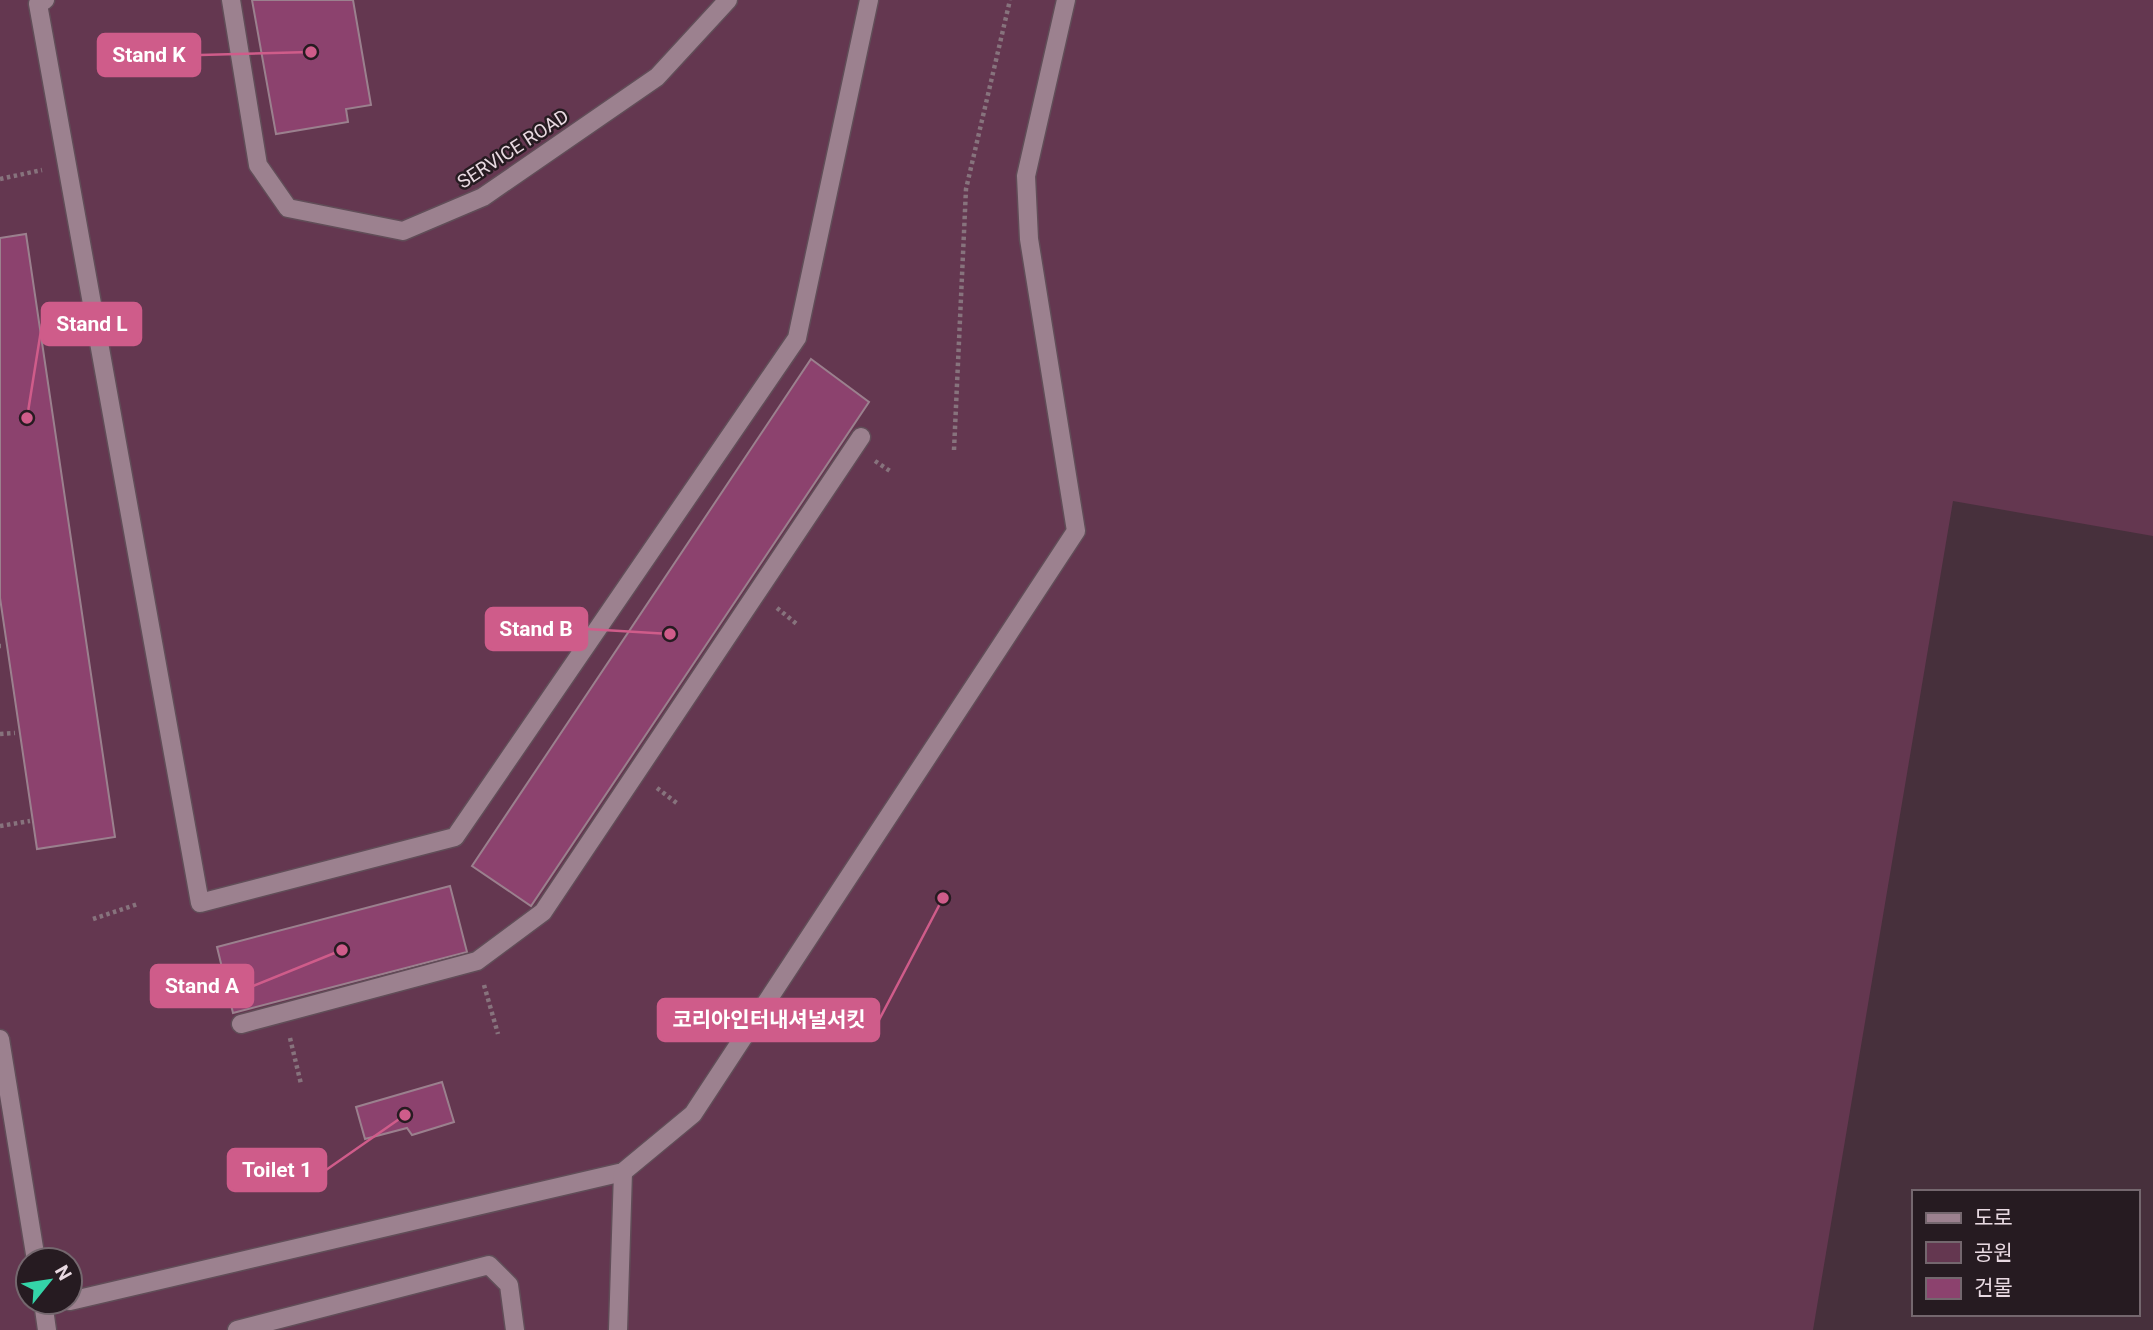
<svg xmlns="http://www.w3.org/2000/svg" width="2153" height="1330" font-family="Roboto,'Noto Sans KR',sans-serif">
	<rect width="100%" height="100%" fill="#47303c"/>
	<path fill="#643750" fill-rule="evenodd" d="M0 0H2153V536L1953 501 1813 1330H0ZM28 1260H70V1302H28Z"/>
	<g fill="#8c426e" stroke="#9b808e" stroke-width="2">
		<path d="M252 0H353L371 105 346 109 348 122 276 134Z"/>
		<path d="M26 234 115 837 37 849 0 598V238Z"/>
		<path d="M811 359 869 402 531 906 472 866Z"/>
		<path d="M450 886 467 952 233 1013 217 947Z"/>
		<path d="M442 1082 454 1122 412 1135 407 1128 365 1139 356 1107Z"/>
	</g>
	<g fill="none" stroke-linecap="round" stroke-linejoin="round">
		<g stroke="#614d58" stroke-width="21">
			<g id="minor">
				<path d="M45 0 38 4 200 903 455 837 797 338 869 0"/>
				<path d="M231 0 258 165 288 208 403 231 483 197 657 77 728 0"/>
				<path d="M241 1024 477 961 543 912 861 437"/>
				<path d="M0 1039 36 1260"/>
				<path d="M70 1301 623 1172 693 1114 1076 531 1029 239 1026 176 1066 0"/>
				<path d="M43 1302 47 1330"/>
				<path d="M237 1330 489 1265 509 1285 515 1330"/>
				<path d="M618 1330 623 1172"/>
			</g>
		</g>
		<g stroke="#87737d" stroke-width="4.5" stroke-dasharray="3.5 3.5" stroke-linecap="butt">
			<path d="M0 179 42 170"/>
			<path d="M954 450 966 189 1010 0"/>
			<path d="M875 461 890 471"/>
			<path d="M777 608 798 625"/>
			<path d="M0 646H1"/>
			<path d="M0 734 15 733"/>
			<path d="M657 788 678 804"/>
			<path d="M0 826 30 821"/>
			<path d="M93 919 138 904"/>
			<path d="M484 985 498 1034"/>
			<path d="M290 1038 301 1084"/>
		</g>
		<use href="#minor" stroke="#9c818f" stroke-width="18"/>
	</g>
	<g text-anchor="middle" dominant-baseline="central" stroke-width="5" stroke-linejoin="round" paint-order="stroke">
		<g font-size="19" fill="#e8d9e1" stroke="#261b21">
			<text transform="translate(513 149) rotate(-33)">SERVICE ROAD</text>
		</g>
	</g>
	<path fill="none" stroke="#cf5c8a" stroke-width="2.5" d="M311 52L200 55M27 418L42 324M670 634L587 629M342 950L253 986M943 898L879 1020M405 1115L326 1170"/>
	<g fill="#cf5c8a" stroke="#261b21" stroke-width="2.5">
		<circle cx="311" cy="52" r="7"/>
		<circle cx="27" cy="418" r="7"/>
		<circle cx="670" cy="634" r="7"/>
		<circle cx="342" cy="950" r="7"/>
		<circle cx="943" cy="898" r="7"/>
		<circle cx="405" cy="1115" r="7"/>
	</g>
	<g fill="#cf5c8a" stroke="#cf5c8a" stroke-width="2.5">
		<rect x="98" y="34" width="102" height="42" rx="7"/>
		<rect x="42" y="303" width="99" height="42" rx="7"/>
		<rect x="486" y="608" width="101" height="42" rx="7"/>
		<rect x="151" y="965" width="102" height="42" rx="7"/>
		<rect x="658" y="999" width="221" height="42" rx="7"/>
		<rect x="228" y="1149" width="98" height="42" rx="7"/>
	</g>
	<g font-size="21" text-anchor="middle" font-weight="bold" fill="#fff">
		<text x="149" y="62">Stand K</text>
		<text x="92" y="331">Stand L</text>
		<text x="536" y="636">Stand B</text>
		<text x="202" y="993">Stand A</text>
		<text x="769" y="1027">코리아인터내셔널서킷</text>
		<text x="277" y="1177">Toilet 1</text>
	</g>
	<rect x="1912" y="1190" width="228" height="126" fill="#261b21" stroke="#74676e" stroke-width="2"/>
	<rect x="1926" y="1213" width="35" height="10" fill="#9c818f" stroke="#74676e" stroke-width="2"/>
	<text x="1974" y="1225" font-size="21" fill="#e8d9e1">도로</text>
	<rect x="1926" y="1242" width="35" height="21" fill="#643750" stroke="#74676e" stroke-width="2"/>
	<text x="1974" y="1260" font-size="21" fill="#e8d9e1">공원</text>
	<rect x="1926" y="1278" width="35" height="21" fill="#8c426e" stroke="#74676e" stroke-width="2"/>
	<text x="1974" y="1295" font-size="21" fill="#e8d9e1">건물</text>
	<g transform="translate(49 1281) rotate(60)"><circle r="33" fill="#261b21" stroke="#74676e" stroke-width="2"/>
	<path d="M0-5L12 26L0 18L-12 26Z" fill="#34d4a8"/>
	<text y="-10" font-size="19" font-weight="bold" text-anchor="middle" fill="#e8d9e1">N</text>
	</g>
</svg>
